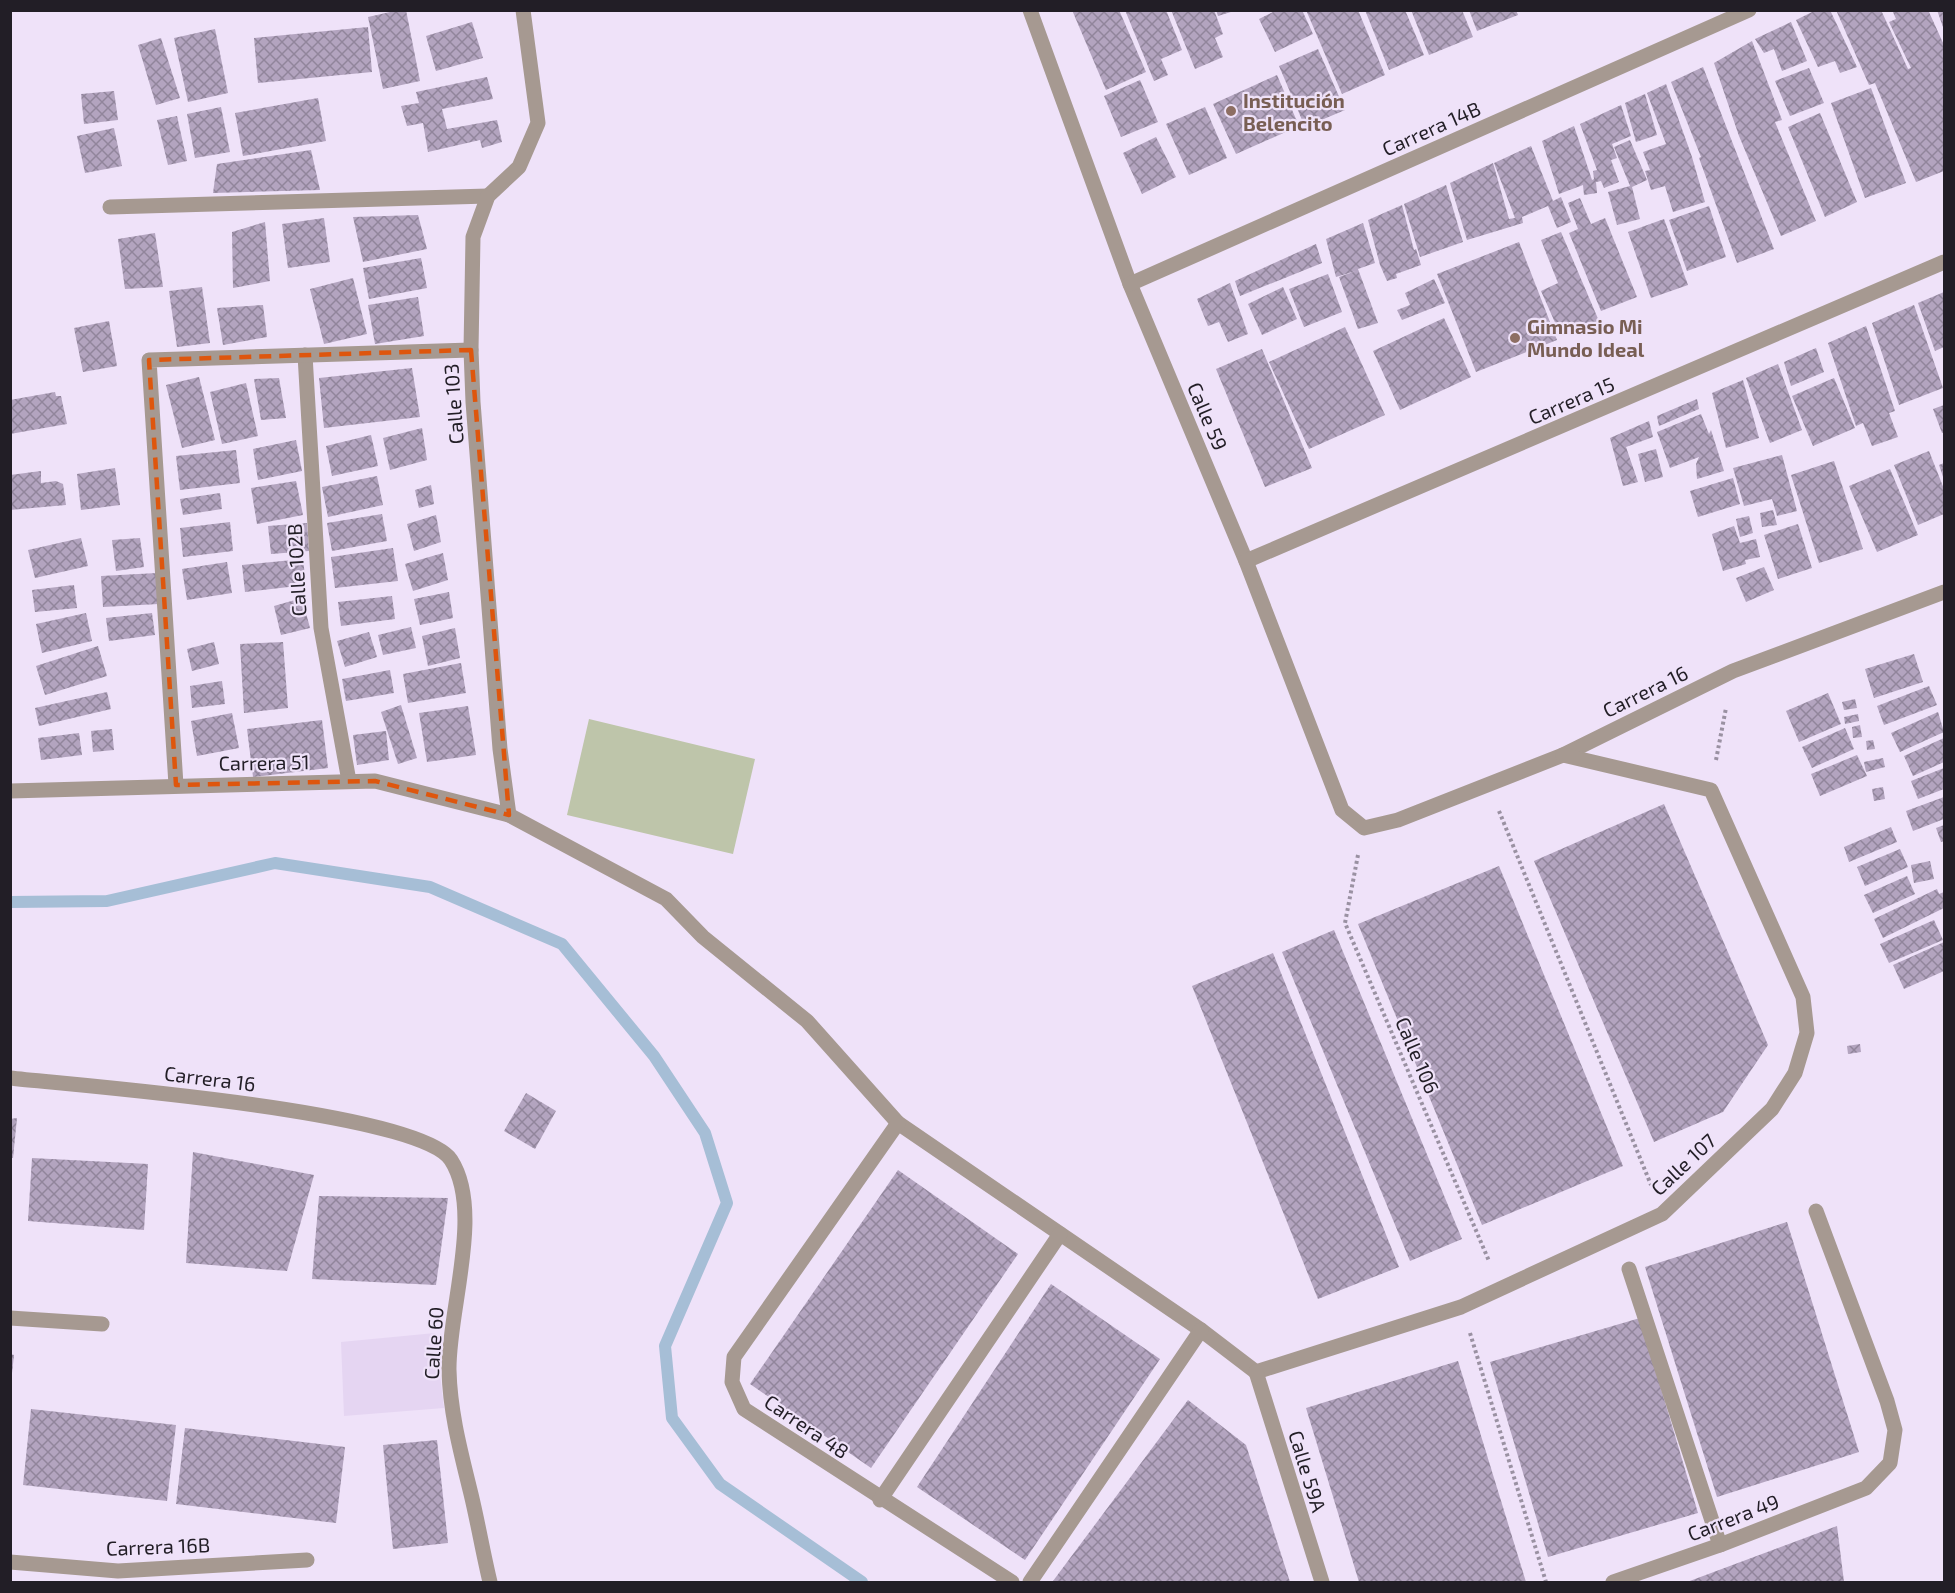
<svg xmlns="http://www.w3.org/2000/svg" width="1955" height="1593" font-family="'Exo 2',sans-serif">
	<defs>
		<pattern id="building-cross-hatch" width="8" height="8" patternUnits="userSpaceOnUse" patternTransform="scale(1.5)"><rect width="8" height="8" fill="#b3a4bf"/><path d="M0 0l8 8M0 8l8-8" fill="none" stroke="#91859b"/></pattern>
	</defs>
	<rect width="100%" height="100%" fill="#efe2f9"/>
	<path fill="#e5d5f2" d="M435 1333 444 1408 344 1416 341 1342Z"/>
	<path fill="#bec5aa" d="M589 719 755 759 733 854 567 815Z"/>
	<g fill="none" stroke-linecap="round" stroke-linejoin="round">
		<path stroke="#a6bed6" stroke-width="12" d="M10 902 107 901 275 863 430 887 562 944 654 1056 705 1133 727 1203 665 1346 672 1418 720 1484 862 1582"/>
	</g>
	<g fill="url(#building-cross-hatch)">
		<path d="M399 10H406L420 81 383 89 368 17Z"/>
		<path d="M1072 10H1119L1146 72 1106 90Z"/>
		<path d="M1125 10H1166L1182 50 1161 59 1168 75 1154 81Z"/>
		<path d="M1171 10H1214L1223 34 1215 38 1223 57 1195 69Z"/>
		<path d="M1216 10H1234V11L1218 16Z"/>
		<path d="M1277 10H1302L1313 34 1275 52 1259 19Z"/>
		<path d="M1306 10H1358L1385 75 1342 94Z"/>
		<path d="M1365 10H1405L1424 55 1389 70Z"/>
		<path d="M1411 10H1462L1473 37 1429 55Z"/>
		<path d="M1469 10H1516L1518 15 1477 31Z"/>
		<path d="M1816 10H1830L1857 67 1840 73 1835 61 1818 67 1796 20Z"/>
		<path d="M1836 10H1881L1908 69 1911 68 1889 22 1896 19 1892 10H1932L1929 12 1944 45V171L1916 182 1875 83 1869 85Z"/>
		<path d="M1937 10H1944V30Z"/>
		<path d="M472 22 483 58 436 71 426 36Z"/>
		<path d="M1791 22 1807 61 1782 71 1774 49 1764 53 1755 39Z"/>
		<path d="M368 27 372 72 258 83 254 38Z"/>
		<path d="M215 29 228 93 188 102 174 38Z"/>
		<path d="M161 38 180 98 156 105 138 45Z"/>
		<path d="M1752 41 1782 120 1775 122 1816 221 1781 236 1739 136 1714 63Z"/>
		<path d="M1318 49 1345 110 1305 127 1279 66Z"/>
		<path d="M1703 67 1774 249 1737 263 1699 158 1701 157 1671 82Z"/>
		<path d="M1809 68 1824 103 1790 116 1775 81Z"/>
		<path d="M1277 75 1299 126 1236 154 1213 104Z"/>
		<path d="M487 77 493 99 442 109 447 129 497 120 502 142 482 148 480 140 428 152 423 123 407 126 401 106 419 103 416 92Z"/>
		<path d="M1140 80 1158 122 1121 137 1104 96Z"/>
		<path d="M1666 84 1692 157 1705 202 1673 212 1665 186 1651 190 1645 171 1650 170 1643 152 1666 144 1647 93Z"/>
		<path d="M1871 88 1906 183 1865 198 1831 103Z"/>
		<path d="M114 91 118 120 84 124 81 94Z"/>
		<path d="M1645 94 1657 135 1636 142 1625 103Z"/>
		<path d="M318 98 326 141 243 156 235 113Z"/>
		<path d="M1621 105 1631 136 1612 144 1611 141 1617 158 1611 160 1619 182 1604 188 1601 181 1596 182 1597 193 1584 195 1583 185 1559 194 1542 141 1574 126 1592 180 1594 179 1593 171 1597 170 1580 124Z"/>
		<path d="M221 107 230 152 195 158 187 114Z"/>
		<path d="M1205 107 1227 158 1189 175 1166 124Z"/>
		<path d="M1820 113 1857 202 1825 217 1788 127Z"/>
		<path d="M177 116 187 161 168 165 157 120Z"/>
		<path d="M114 128 122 166 85 173 77 136Z"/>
		<path d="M1156 137 1176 177 1142 194 1123 153Z"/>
		<path d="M1630 140 1647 180 1632 187 1640 219 1617 225 1608 192 1630 186 1614 147Z"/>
		<path d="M1531 146 1553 201 1561 197 1571 222 1557 228 1548 206 1522 217 1523 223 1467 240 1450 183 1493 163 1509 219 1515 218 1494 163Z"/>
		<path d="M311 150 320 190 213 193 217 164Z"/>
		<path d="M1446 185 1463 242 1420 257 1404 204Z"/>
		<path d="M1580 198 1591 224 1605 218 1637 297 1601 311 1569 233 1578 229 1568 203Z"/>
		<path d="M1402 205 1414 250 1416 249 1421 265 1396 274 1397 278 1387 281 1380 265 1368 220Z"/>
		<path d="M1709 206 1726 257 1687 271 1669 220Z"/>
		<path d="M418 215 427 249 363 262 353 217Z"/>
		<path d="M324 218 330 262 288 268 282 224Z"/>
		<path d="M1664 219 1688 285 1651 298 1628 232Z"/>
		<path d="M265 222 270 281 233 288 232 232Z"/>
		<path d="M1363 223 1375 263 1358 269 1378 323 1358 329 1339 277 1356 271 1336 277 1326 239Z"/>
		<path d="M1561 232 1599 321 1561 336 1541 291 1558 283 1541 240Z"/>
		<path d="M155 233 163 287 125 289 118 239Z"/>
		<path d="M1519 242 1557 340 1476 372 1437 274Z"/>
		<path d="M1316 244 1322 263 1240 296 1235 281Z"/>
		<path d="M421 258 427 288 369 299 363 268Z"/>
		<path d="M1328 274 1342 312 1304 327 1289 289Z"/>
		<path d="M353 278 367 334 324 344 310 289Z"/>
		<path d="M1434 279 1445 303 1402 320 1397 310 1410 305 1405 293Z"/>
		<path d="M1230 283 1248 334 1228 342 1219 322 1208 326 1197 299Z"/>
		<path d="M202 287 210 343 177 347 169 291Z"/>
		<path d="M1283 287 1297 319 1262 335 1248 304Z"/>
		<path d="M1944 292V347L1935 351 1918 303Z"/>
		<path d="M418 297 424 336 375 344 368 305Z"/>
		<path d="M263 305 267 337 223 345 217 308Z"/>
		<path d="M1914 305 1943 388 1899 405 1872 323Z"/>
		<path d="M1444 318 1471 377 1400 410 1373 351Z"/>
		<path d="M109 321 117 366 83 372 74 328Z"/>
		<path d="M1866 326 1895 411 1889 413 1898 437 1872 446 1863 423 1856 426 1828 343Z"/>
		<path d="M1345 327 1385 415 1309 449 1269 362Z"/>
		<path d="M1816 348 1824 372 1791 386 1784 362Z"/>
		<path d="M1262 349 1312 468 1265 487 1216 369Z"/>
		<path d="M1778 364 1802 430 1770 443 1746 378Z"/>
		<path d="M412 368 420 417 324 428 319 378Z"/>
		<path d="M199 377 215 440 182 448 166 385Z"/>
		<path d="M279 378 286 418 261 420 254 379Z"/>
		<path d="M1834 378 1855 428 1813 446 1792 396Z"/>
		<path d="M1743 380 1759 438 1726 448 1712 393Z"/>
		<path d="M246 383 258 436 222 444 210 392Z"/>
		<path d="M55 392 56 396H61L67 424 10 434V400Z"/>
		<path d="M1697 399 1699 409 1659 426 1657 416Z"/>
		<path d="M1944 405V432L1942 433 1933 409Z"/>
		<path d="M1701 414 1709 434 1711 430 1724 471 1697 479 1696 464 1699 457 1670 468 1657 432Z"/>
		<path d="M1649 421 1653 437 1626 447 1638 482 1623 486 1610 438Z"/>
		<path d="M422 428 427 460 390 470 383 438Z"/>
		<path d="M371 435 378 466 332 476 326 446Z"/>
		<path d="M296 440 302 471 258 480 253 449Z"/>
		<path d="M1656 449 1663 477 1645 482 1638 454Z"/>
		<path d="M236 450 240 483 180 490 176 456Z"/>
		<path d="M1929 451 1944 489V514L1918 525 1894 465Z"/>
		<path d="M1782 455 1797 511 1777 516 1772 499 1744 506 1733 468Z"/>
		<path d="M1834 461 1863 549 1819 563 1791 475Z"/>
		<path d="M1944 463V480L1939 465Z"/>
		<path d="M115 468 120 505 81 510 77 474Z"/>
		<path d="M1890 469 1918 535 1877 552 1849 486Z"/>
		<path d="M41 471V483L56 481 63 484 66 505 10 510V475Z"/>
		<path d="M377 476 383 505 328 517 322 487Z"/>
		<path d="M1733 478 1740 504 1698 517 1690 491Z"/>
		<path d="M296 481 303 515 257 524 251 488Z"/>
		<path d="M431 485 434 504 419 508 415 490Z"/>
		<path d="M220 493 222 509 183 515 180 499Z"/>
		<path d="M1773 510 1777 525 1762 527 1760 513Z"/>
		<path d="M382 514 387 541 332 551 327 523Z"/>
		<path d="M436 515 441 542 414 551 407 524Z"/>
		<path d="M1749 516 1753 533 1740 537 1736 519Z"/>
		<path d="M230 522 233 551 183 557 180 528Z"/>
		<path d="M307 523 309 551 271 554 268 526Z"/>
		<path d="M1798 524 1812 568 1778 579 1764 535Z"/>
		<path d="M1734 526 1740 543 1756 539 1760 557 1745 560 1746 564 1723 571 1712 534Z"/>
		<path d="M81 538 88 566 35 578 28 550Z"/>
		<path d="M140 538 144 567 116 571 112 540Z"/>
		<path d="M393 548 398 581 335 588 331 557Z"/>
		<path d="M443 553 448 580 413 591 405 564Z"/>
		<path d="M303 559 306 585 245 592 242 565Z"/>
		<path d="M227 562 232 593 187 600 182 569Z"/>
		<path d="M1764 567 1774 590 1746 602 1736 578Z"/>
		<path d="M157 573 159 604 103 607 101 576Z"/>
		<path d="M74 585 77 608 35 612 32 590Z"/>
		<path d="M449 592 453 618 420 625 414 599Z"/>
		<path d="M392 596 395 619 341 626 338 602Z"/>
		<path d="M302 598 310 628 281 635 274 606Z"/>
		<path d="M86 613 92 641 42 653 36 624Z"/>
		<path d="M152 613 155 635 109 641 106 618Z"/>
		<path d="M411 627 416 648 383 655 378 635Z"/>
		<path d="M455 628 460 658 428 666 422 636Z"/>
		<path d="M369 632 377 657 345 667 337 641Z"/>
		<path d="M214 642 219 664 192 671 187 649Z"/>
		<path d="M283 642 288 708 244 713 240 644Z"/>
		<path d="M98 646 107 676 45 695 36 666Z"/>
		<path d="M1914 654 1923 682 1874 698 1865 669Z"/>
		<path d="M461 663 466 693 408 703 403 674Z"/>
		<path d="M390 670 394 693 346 701 342 679Z"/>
		<path d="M222 681 225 704 192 708 190 686Z"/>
		<path d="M1929 686 1937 705 1884 725 1877 706Z"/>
		<path d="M107 692 111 709 39 726 35 708Z"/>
		<path d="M1828 693 1841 724 1799 742 1786 711Z"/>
		<path d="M1855 699 1857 708 1844 710 1842 702Z"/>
		<path d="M401 705 417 758 398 764 381 712Z"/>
		<path d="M468 706 476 755 427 762 419 713Z"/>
		<path d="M1938 712 1944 732 1900 752 1891 733Z"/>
		<path d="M232 713 239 748 197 756 191 721Z"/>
		<path d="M1858 714 1859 721 1845 724 1844 717Z"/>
		<path d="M322 720 328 768 253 777 247 729Z"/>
		<path d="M1860 725 1862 737 1853 738 1852 727Z"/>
		<path d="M1845 728 1854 749 1812 768 1802 747Z"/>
		<path d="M112 729 114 750 93 752 91 731Z"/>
		<path d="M386 731 389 760 357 765 353 735Z"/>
		<path d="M79 733 82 755 41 760 38 738Z"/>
		<path d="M1944 738V762L1913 776 1904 756Z"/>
		<path d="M1873 740 1875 749 1867 750 1866 741Z"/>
		<path d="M1857 755 1867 776 1820 796 1811 774Z"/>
		<path d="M1883 758 1885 767 1866 772 1864 762Z"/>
		<path d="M1944 768V789L1918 799 1911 781Z"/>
		<path d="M1883 787 1885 799 1874 801 1872 789Z"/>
		<path d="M1944 797V819L1913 831 1906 811Z"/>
		<path d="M1664 804 1768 1045 1723 1112 1654 1142 1534 861Z"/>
		<path d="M1944 825V841L1941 842 1936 828Z"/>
		<path d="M1891 827 1897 842 1849 862 1844 847Z"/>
		<path d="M1900 849 1908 867 1865 886 1857 867Z"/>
		<path d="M1930 861 1934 879 1914 883 1911 865Z"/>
		<path d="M1499 866 1623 1166 1482 1225 1358 924Z"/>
		<path d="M1907 876 1915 894 1873 913 1864 895Z"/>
		<path d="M1937 889 1939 894 1944 892V908L1883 938 1874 919Z"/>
		<path d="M1934 920 1943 940 1889 963 1880 944Z"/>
		<path d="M1334 930 1462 1239 1410 1261 1282 952Z"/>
		<path d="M1944 942V971L1904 989 1893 965Z"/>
		<path d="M1273 953 1399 1267 1318 1299 1192 986Z"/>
		<path d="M1860 1044 1861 1052 1848 1054 1847 1046Z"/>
		<path d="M526 1093 556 1111 535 1149 504 1131Z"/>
		<path d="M17 1118 13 1158H10V1119Z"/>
		<path d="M193 1152 314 1175 287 1271 186 1263Z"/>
		<path d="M32 1158 148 1164 144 1230 28 1221Z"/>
		<path d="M898 1170 1018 1254 871 1468 750 1384Z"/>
		<path d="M319 1196 448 1198 436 1285 312 1279Z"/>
		<path d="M1787 1222 1859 1452 1717 1497 1645 1267Z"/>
		<path d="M1051 1284 1160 1359 1025 1560 917 1487Z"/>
		<path d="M1640 1318 1698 1513 1548 1557 1490 1362Z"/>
		<path d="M10 1354 14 1355 12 1373H10Z"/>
		<path d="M1458 1361 1526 1582H1359L1306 1408Z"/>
		<path d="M1188 1400 1246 1445 1290 1582H1055L1053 1581Z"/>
		<path d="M31 1409 176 1425 167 1501 23 1485Z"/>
		<path d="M185 1428 345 1447 336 1523 176 1504Z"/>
		<path d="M437 1440 448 1543 393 1549 383 1445Z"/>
		<path d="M1837 1526 1844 1582H1687Z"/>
	</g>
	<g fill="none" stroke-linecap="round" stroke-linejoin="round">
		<g stroke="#9a91a2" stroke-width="4" stroke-dasharray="3 3" stroke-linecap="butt">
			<path d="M1716 760 1726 708"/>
			<path d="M1499 811 1651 1185"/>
			<path d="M1358 855 1345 923 1489 1261"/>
			<path d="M1470 1333 1546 1582"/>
		</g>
		<path stroke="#a69991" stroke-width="15" d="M305 355 321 628 349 781"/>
		<g stroke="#a69991" stroke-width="15">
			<path d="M1030 10 1130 284 1246 561 1342 810 1364 828 1398 820 1563 755 1733 671 1944 592"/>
			<path d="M110 207 488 196"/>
			<path d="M1130 284 1749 10"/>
			<path d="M1246 561 1944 262"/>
			<path d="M176 785 149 360 471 350"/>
			<path d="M10 791 375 781 509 815 666 899 703 937 807 1021 898 1123 1201 1330 1256 1372"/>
			<path d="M509 815 500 749 473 402 471 350 473 237 488 196 519 167 538 123 523 10"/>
			<path d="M10 1078C81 1086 419 1111 451 1160 484 1211 448 1311 449 1370 450 1413 461 1453 471 1494 478 1523 483 1553 490 1582"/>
			<path d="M898 1123 734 1357 732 1382 744 1409 1012 1582"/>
			<path d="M1629 1269 1720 1545"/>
			<path d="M10 1318 102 1324"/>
			<path d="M1256 1372 1461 1307 1662 1214 1772 1109 1795 1073 1807 1033 1803 997 1711 790 1563 755"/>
			<path d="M1256 1372 1322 1582"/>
			<path d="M880 1500 1060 1234"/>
			<path d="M10 1562 118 1571 307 1560"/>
			<path d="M1030 1582 1201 1330"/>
			<path d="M1613 1582 1720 1545 1866 1488 1890 1463 1895 1430 1887 1401 1816 1211"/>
		</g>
	</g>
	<path fill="none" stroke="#de560d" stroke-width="4.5" stroke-dasharray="12 8" stroke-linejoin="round" d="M471 350 509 815 375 781 176 785 149 360Z"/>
	<g fill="#8d6e63" stroke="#efe2f9" stroke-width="2">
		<circle cx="1231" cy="111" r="6"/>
		<circle cx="1515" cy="338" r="6"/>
	</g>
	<g text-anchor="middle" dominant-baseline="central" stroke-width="4.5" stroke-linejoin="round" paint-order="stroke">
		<g font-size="20" font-weight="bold" fill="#785e54" stroke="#efe2f9" text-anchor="start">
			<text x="1243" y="100">Institución<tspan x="1243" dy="23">Belencito</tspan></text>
			<text x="1527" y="326">Gimnasio Mi<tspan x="1527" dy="23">Mundo Ideal</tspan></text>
		</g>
		<g font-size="20" fill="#221e26" stroke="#efe2f9">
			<text transform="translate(1431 128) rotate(-24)">Carrera 14B</text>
			<text transform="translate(1571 400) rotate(-23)">Carrera 15</text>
			<text transform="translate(453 404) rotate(-94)">Calle 103</text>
			<text transform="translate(1208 416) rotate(67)">Calle 59</text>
			<text transform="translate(296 570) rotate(-93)">Calle 102B</text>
			<text transform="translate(1645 691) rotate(-26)">Carrera 16</text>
			<text transform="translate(264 762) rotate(-1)">Carrera 51</text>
			<text transform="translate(1418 1055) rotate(67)">Calle 106</text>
			<text transform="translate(210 1078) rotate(7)">Carrera 16</text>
			<text transform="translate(1683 1164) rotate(-43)">Calle 107</text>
			<text transform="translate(433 1343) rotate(-86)">Calle 60</text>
			<text transform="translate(807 1426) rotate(34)">Carrera 48</text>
			<text transform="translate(1308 1471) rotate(73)">Calle 59A</text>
			<text transform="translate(1733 1517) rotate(-21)">Carrera 49</text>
			<text transform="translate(158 1546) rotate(-2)">Carrera 16B</text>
		</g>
	</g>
	<rect width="1955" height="1593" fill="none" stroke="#221e26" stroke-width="24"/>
</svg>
